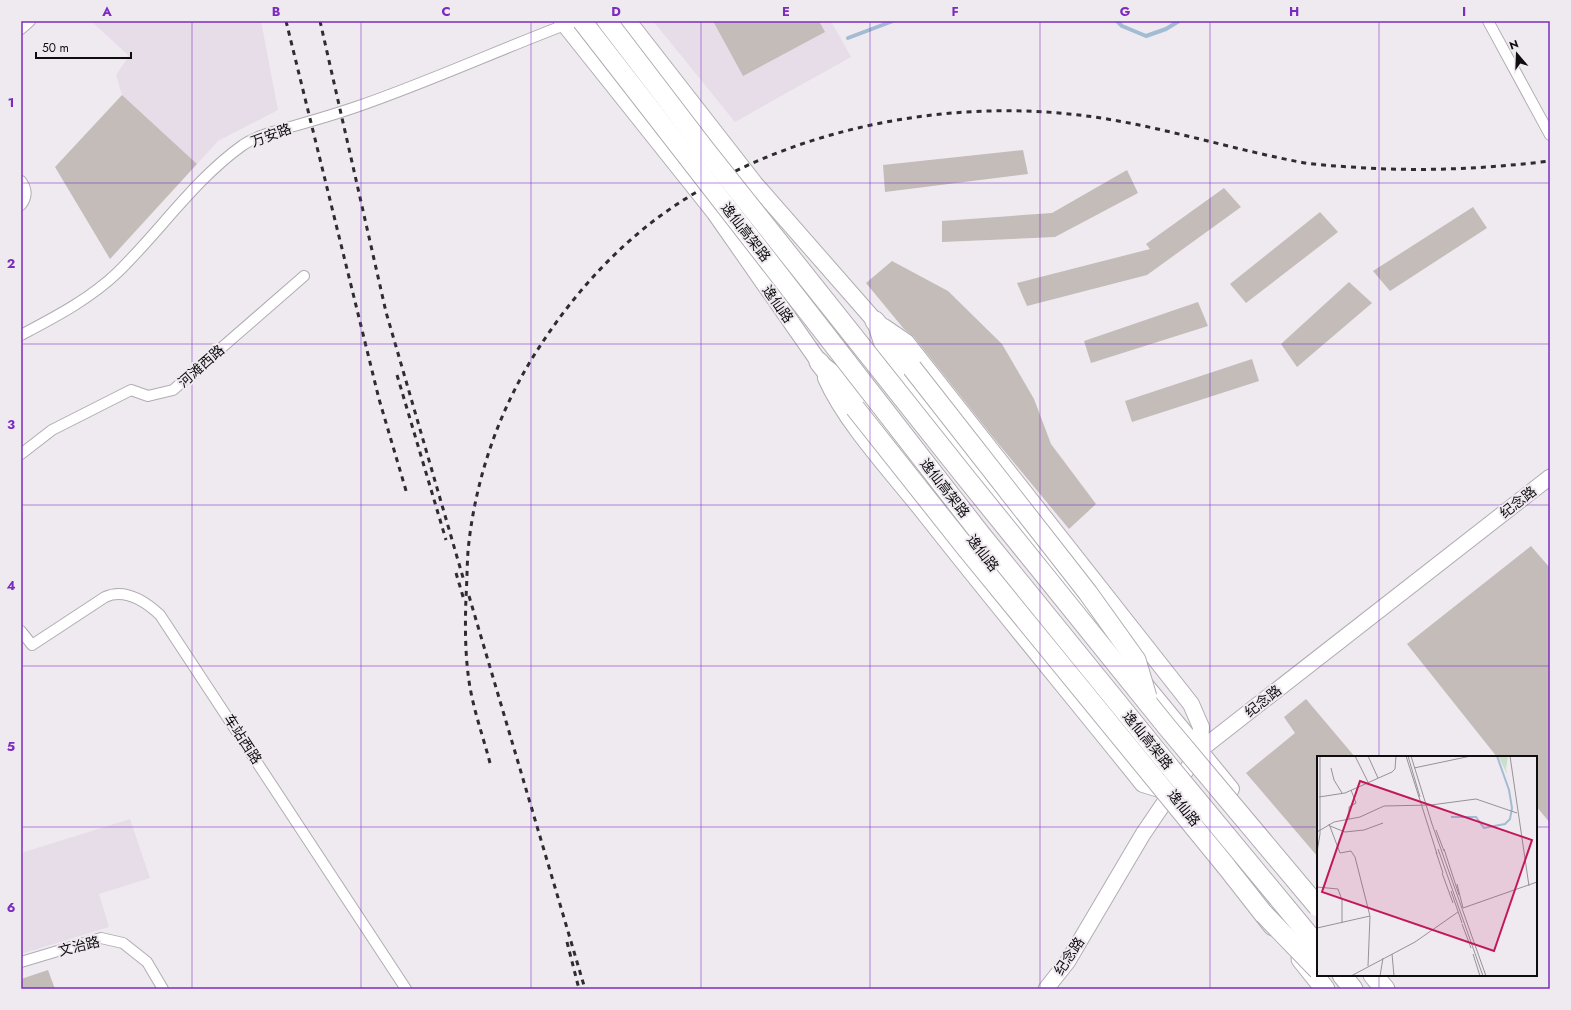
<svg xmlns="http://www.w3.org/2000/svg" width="1571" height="1010" font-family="Jost,'Noto Sans SC',sans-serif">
	<rect width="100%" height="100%" fill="#efeaf0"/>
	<g fill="#e6dde9">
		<path d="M91 21H261L278 110 218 141 197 164 122 95 116 75 129 56Z"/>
		<path d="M653 21H831L851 57 735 122Z"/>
		<path d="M130 819 150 878 99 894 109 927 21 954V853Z"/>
	</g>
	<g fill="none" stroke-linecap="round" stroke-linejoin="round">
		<g stroke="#a2bcd4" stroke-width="4">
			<path d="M1117 21 1122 26 1146 36 1166 29 1179 21"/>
			<path d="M848 38 893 21"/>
		</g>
	</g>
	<g fill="#c3bcb9">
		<path d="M713 21H819L825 32 743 76Z"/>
		<path d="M122 95 197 164 110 259 55 167Z"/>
		<path d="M1023 150 1028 174 885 192 883 165Z"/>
		<path d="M1127 170 1138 193 1055 237 942 242V221L1052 213Z"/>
		<path d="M1224 188 1241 207 1147 275 1027 306 1017 283 1150 249 1146 244Z"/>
		<path d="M1473 207 1487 228 1390 291 1373 271Z"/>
		<path d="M1320 212 1338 232 1246 303 1230 284Z"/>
		<path d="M892 261 948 291 1002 344 1034 399 1051 444 1096 504 1069 529 992 436 913 336 904 329 866 283Z"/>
		<path d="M1349 282 1372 303 1297 367 1281 344Z"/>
		<path d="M1198 302 1208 326 1091 363 1084 341Z"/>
		<path d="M1252 359 1259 381 1132 422 1125 401Z"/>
		<path d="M1531 546 1550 568V823L1536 806V757H1497L1407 644Z"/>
		<path d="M1306 699 1355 757H1318V857L1246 773 1295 733 1284 717Z"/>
		<path d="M48 970 55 989H21V979Z"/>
	</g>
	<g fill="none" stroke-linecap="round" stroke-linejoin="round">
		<g stroke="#b0acb2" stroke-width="12">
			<g id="street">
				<path d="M1488 21 1550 135"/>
				<path d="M21 29 30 21"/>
				<path d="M21 181C27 189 27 197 21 205"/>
				<path d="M21 335C55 317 90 299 118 272 160 231 195 179 243 145 258 135 277 131 294 126 315 120 336 114 356 107 429 82 498 50 570 23"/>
				<path d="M21 454 52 430 131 390 148 396 173 390 304 276"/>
				<path d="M21 631 32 645 105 597C125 588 146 602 160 615L406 989"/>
				<path d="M21 962 101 938 123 943 147 962 163 989"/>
			</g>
		</g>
		<g stroke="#b0acb2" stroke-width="17">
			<path id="secondary" d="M1046 989 1068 961 1143 834 1200 750 1550 477"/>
		</g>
		<g stroke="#b0acb2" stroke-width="18">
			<g id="primary">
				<path d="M562 21 715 213 819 362 853 388 1012 589"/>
				<path d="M628 21 755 184 875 321 884 349 1112 641"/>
				<path d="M884 327 906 342 1191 704 1201 727 1200 750"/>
				<path d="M826 378C846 423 891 471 922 510 995 603 1070 693 1143 784L1169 792"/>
				<path d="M1143 682 1231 789"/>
			</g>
		</g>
		<g stroke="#b0acb2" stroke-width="21">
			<g id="highway">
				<path d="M875 321 912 368"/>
				<path d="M819 362 855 408"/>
				<path d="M1226 866 1273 926"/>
				<path d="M1301 959 1325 989"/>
				<path d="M1342 975 1353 989"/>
				<path d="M1373 975 1385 989"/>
			</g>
		</g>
		<use href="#street" stroke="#fff" stroke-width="10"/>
		<use href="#secondary" stroke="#fff" stroke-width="15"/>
		<use href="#primary" stroke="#fff" stroke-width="16"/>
		<use href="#highway" stroke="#fff" stroke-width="19"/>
		<g stroke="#2e2c2e" stroke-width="3" stroke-dasharray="5 5" stroke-linecap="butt">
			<path d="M286 21 379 399 407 494"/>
			<path d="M320 21 386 312 464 581"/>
			<path d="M397 375 446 540"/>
			<path d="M456 573 464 600"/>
			<path d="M469 596 585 989"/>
			<path d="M490 763C483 736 473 709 469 681 465 654 465 625 466 597 467 582 467 566 468 551 475 477 501 404 542 343 573 296 611 253 656 219 773 132 936 98 1079 115 1155 124 1229 149 1305 163 1320 165 1335 166 1351 167 1418 172 1483 169 1550 161"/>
			<path d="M567 942 579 989"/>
		</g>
		<g stroke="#b0acb2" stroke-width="21" stroke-linecap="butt">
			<g id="highway-bridge">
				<path d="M582 21 979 532 1169 766 1318 946"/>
				<path d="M607 21 704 148 963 474 1167 727 1318 907"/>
				<path d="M912 368 1088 593 1136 660 1147 697"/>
				<path d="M855 408 966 548 1226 866"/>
				<path d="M1264 914 1318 970"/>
			</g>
		</g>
		<use href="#highway-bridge" stroke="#fff" stroke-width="19"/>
	</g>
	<path fill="none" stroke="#7b2cbf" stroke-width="1" stroke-opacity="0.55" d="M192 21V989M361 21V989M531 21V989M701 21V989M870 21V989M1040 21V989M1210 21V989M1379 21V757M21 183H1550M21 344H1550M21 505H1550M21 666H1550M21 827H1318M1536 827H1550M1379 975V989"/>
	<g text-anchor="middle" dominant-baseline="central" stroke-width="4" stroke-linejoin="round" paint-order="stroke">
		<g font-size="14" fill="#0f0d0f" stroke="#efeaf0">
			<text transform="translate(271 135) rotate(-20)">万安路</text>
			<text transform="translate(746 232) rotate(52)">逸仙高架路</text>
			<text transform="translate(778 304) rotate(55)">逸仙路</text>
			<text transform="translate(201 366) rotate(-41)">河滩西路</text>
			<text transform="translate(945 488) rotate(52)">逸仙高架路</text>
			<text transform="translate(1518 502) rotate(-38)">纪念路</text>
			<text transform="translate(983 553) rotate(52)">逸仙路</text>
			<text transform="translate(1263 701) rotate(-38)">纪念路</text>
			<text transform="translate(243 739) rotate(57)">车站西路</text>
			<text transform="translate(1148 740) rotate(51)">逸仙高架路</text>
			<text transform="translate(1184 808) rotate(51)">逸仙路</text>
			<text transform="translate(79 946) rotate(-14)">文治路</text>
			<text transform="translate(1069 956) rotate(-56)">纪念路</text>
		</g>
	</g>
	<g transform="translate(1317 756)">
		<rect width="220" height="220" fill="#efeaf0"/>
		<path d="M181 0H191L189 13 195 39 190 18Z" fill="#cbe0ca"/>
		<path fill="none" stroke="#a2bcd4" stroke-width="2" d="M134 61H159L167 72 188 68 193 63 195 52 192 34 180 0"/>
		<path fill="none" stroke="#959296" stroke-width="1" d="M38 0 51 26M51 0 61 22M89 0 120 98M91 0 103 41M94 0 115 68 169 220M193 0 212 130M14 12 17 24 25 37M97 12 154 0M2 41 28 37 75 16 78 13 79 0M32 63V51L39 47 34 34M12 68 23 97 34 95 38 101 53 160 51 210M13 70 28 76 47 74 66 67M119 74 127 95M0 76 17 66 43 61 67 50 114 49 159 43 200 57M121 93 166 220M127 93 142 139M0 96 3 78V0M119 96 126 117M125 117 136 147M140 128 146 152M0 131 21 133 25 144V167M134 135 145 167M146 152 220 126M145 168 154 192M0 172 53 160M75 198 77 220M156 198 163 220M34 220 98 186 141 156M63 220 66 202"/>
		<path fill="#c2185b" fill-opacity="0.15" stroke="#c2185b" stroke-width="2" d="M43 25 215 84 177 195 5 136Z"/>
		<rect width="220" height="220" fill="none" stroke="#0f0d0f" stroke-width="2"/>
	</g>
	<rect width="1571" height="1010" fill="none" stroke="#efeaf0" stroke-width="44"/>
	<g transform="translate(1517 54) rotate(341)" stroke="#efeaf0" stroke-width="3" paint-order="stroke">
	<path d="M0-3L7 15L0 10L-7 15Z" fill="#0f0d0f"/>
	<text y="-6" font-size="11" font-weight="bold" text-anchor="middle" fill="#0f0d0f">N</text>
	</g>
	<path d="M36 52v6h95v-6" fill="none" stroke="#0f0d0f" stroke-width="2"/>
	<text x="42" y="52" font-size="12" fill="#0f0d0f" stroke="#efeaf0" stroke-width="3" paint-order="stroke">50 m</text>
	<rect x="22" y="22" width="1527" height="966" fill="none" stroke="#7b2cbf" stroke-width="1.5"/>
	<g font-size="13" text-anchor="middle" font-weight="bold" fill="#7b2cbf">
		<text x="107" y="16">A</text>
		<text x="276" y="16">B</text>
		<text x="446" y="16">C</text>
		<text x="616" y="16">D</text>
		<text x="786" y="16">E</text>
		<text x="955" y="16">F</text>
		<text x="1125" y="16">G</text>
		<text x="1294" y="16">H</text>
		<text x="1464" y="16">I</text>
		<text x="11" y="107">1</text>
		<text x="11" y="268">2</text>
		<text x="11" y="429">3</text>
		<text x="11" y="590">4</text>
		<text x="11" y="751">5</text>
		<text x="11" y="912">6</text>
	</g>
</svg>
